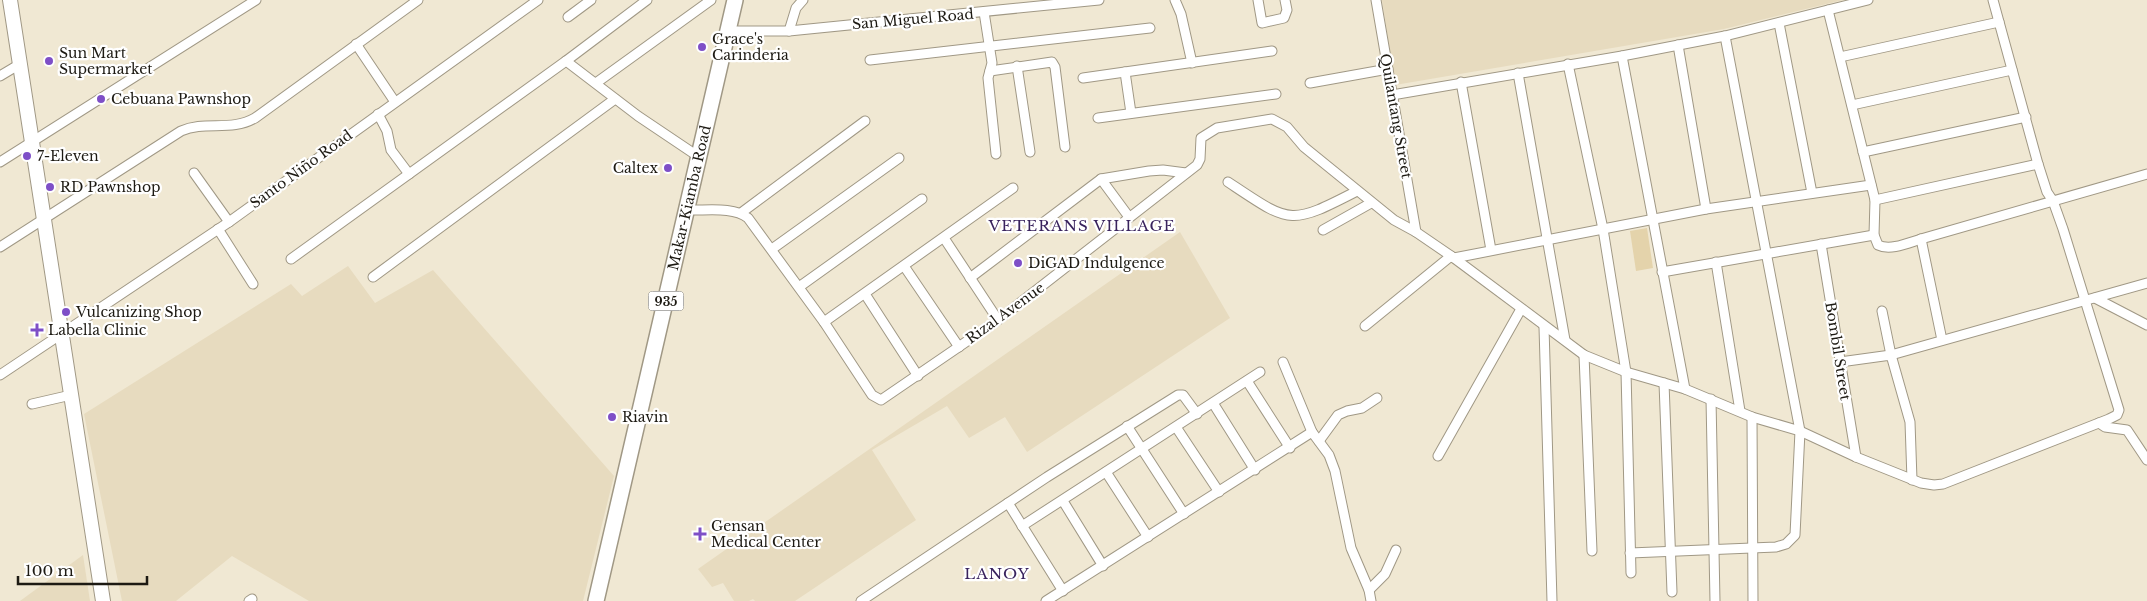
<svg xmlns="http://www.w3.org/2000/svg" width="2147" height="601" font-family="'Libre Baskerville',serif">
	<rect width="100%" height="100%" fill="#f0e8d3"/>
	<g fill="#e7dbbf">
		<path d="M1382 0H1843L1724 29 1395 85Z"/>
		<path d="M1180 232 1230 318 1027 452 1005 417 969 438 947 406 872 450 916 520 795 601H755L753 599 749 601H734L723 583 712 587 698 569Z"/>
		<path d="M348 266 375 303 433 270 614 476 583 601H309L232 556 176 601H122L84 414 291 284 302 296Z"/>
		<path d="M83 555 90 601H20Z"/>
	</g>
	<path fill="#e4d3ab" d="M1647 228 1653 268 1636 271 1630 231Z"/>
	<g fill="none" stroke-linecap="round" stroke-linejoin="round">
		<g stroke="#a09885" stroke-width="11">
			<g id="street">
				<path d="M1175 0 1181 14 1192 63"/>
				<path d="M1258 0 1262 23 1284 18 1287 10 1285 0"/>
				<path d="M1376 0 1416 232"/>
				<path d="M1828 10 1875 200 1874 235 1878 245C1890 251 1908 243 1921 239L2147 174"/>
				<path d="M984 12 992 63 988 78 996 154"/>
				<path d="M568 17 591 0"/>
				<path d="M1779 23 1812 193"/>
				<path d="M727 31H789L1099 0"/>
				<path d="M789 31 796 8 803 0"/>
				<path d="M356 44 395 102"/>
				<path d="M1678 45 1706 209"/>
				<path d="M1622 56 1685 389"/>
				<path d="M1840 57 1999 22"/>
				<path d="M870 60 1150 28"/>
				<path d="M566 61 647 0"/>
				<path d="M1568 64 1603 229 1626 372 1631 573"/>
				<path d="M1017 66 1030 152"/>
				<path d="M990 71 1052 62 1055 67 1065 147"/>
				<path d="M1125 72 1131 113"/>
				<path d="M1518 73 1565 340"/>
				<path d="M0 76 20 64"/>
				<path d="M1083 78 1272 51"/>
				<path d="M1461 82 1491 250"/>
				<path d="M596 83 711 0"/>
				<path d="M1310 83 1388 69"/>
				<path d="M1392 95 1622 56 1725 36 1868 0"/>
				<path d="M1852 105 2012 70"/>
				<path d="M378 114 387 131 391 150 409 174"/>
				<path d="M1098 118 1276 94"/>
				<path d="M1863 152 2026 117"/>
				<path d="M0 162 256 0"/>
				<path d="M194 173 229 222"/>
				<path d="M1101 179 1129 217"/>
				<path d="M1228 182C1291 224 1289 226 1357 191"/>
				<path d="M1875 200 2038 164"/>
				<path d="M687 210C705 211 733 206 748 218L824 322 872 395 881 400 998 320 1197 165 1200 159 1201 138 1217 128 1272 119 1287 127 1304 147 1394 220 1416 232 1454 258 1584 355 1626 372 1685 389 1752 417 1800 431 1856 457 1921 483 1934 485 1943 484 2109 419 2117 415 2119 410 2063 229 2053 201 2047 192 2038 164 1993 0"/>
				<path d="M741 213 865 121"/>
				<path d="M218 229 253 284"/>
				<path d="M1323 230 1371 203"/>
				<path d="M944 238 998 320"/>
				<path d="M1921 239 1942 340"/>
				<path d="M1821 244 1856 457"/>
				<path d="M0 247 181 131C205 120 231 132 255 118L418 0"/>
				<path d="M772 249 899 158"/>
				<path d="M1454 258 1706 209 1871 185"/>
				<path d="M291 259 566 61 638 116 699 157"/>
				<path d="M1716 262 1740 411"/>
				<path d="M904 266 959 347"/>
				<path d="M1662 272 1874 235"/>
				<path d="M373 277 615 99"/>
				<path d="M970 278 1101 179 1149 171 1163 170 1186 173"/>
				<path d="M799 287 922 199"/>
				<path d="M865 294 918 376"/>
				<path d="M2095 298 2147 325"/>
				<path d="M1882 311 1891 355 2147 283"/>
				<path d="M824 322 1013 188"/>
				<path d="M1365 326 1451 256"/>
				<path d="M1544 327 1552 601"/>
				<path d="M1584 355 1592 551"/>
				<path d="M1283 362 1312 432 1329 455 1335 471 1351 548 1369 590 1371 601"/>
				<path d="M1840 362 1891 355 1910 422 1912 480"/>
				<path d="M0 375 229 222 538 0"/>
				<path d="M1247 381 1290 448"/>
				<path d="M1664 383 1672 592"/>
				<path d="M1711 399 1715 601"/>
				<path d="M1213 403 1255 470"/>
				<path d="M32 404 71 395"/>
				<path d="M1752 417 1753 601"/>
				<path d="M2099 423 2105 427 2127 430 2147 460"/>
				<path d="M1127 426 1184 514"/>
				<path d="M1176 427 1219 492"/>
				<path d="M1319 441 1338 415 1347 411 1362 408 1377 398"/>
				<path d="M1438 456 1521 309"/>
				<path d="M1106 472 1148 537"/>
				<path d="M1063 501 1103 566"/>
				<path d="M1008 503 1063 591"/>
				<path d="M1022 526 1260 372"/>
				<path d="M1630 553 1776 547 1786 544 1795 535 1800 431 1725 36"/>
				<path d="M1369 590 1385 574 1396 550"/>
				<path d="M249 601 252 599"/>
				<path d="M861 601 1047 477 1178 395H1183L1197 414"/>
				<path d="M1046 601 1312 432"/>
			</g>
		</g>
		<g stroke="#a09885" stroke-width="16">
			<path id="secondary" d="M10 0 103 601"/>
		</g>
		<g stroke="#a09885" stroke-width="18">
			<g id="primary">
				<path id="s1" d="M596 601 735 0"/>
			</g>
		</g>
		<use href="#street" stroke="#fff" stroke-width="9"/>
		<use href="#secondary" stroke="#fff" stroke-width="14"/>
		<use href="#primary" stroke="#fff" stroke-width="15"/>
	</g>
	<g fill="#7e4fc7" stroke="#fff" stroke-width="2">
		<circle cx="702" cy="47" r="5"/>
		<circle cx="49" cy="61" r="5"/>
		<circle cx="101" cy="99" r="5"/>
		<circle cx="27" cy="156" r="5"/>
		<circle cx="668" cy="168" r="5"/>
		<circle cx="50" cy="187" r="5"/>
		<circle cx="1018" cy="263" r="5"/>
		<circle cx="66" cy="312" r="5"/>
		<path d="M34.5 322.5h5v5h5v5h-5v5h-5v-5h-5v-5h5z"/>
		<circle cx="612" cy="417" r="5"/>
		<path d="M697.5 526.5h5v5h5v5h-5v5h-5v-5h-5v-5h5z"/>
	</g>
	<g text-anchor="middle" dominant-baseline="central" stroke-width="4.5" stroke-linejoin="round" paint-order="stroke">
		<rect fill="#fff" stroke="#615f5a" stroke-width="1" x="648.5" y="291.5" width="35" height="19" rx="4"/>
		<g font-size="12" font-weight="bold" fill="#1d1a13">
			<text x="666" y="301">935</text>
		</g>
		<g font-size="14" fill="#1d1a13" stroke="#fff">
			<text transform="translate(913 19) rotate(-5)">San Miguel Road</text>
			<text transform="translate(1396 116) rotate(80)">Quilantang Street</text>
			<text transform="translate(301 169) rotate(-36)">Santo Niño Road</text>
			<text stroke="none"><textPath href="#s1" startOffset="414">Makar-Kiamba Road</textPath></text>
			<text transform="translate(1005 313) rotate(-36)">Rizal Avenue</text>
			<text transform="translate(1838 351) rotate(81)">Bombil Street</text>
		</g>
		<g font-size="14" fill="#1d1a13" stroke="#fff" text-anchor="start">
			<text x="712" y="39">Grace's<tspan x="712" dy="16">Carinderia</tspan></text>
			<text x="59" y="53">Sun Mart<tspan x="59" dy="16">Supermarket</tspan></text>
			<text x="111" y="99">Cebuana Pawnshop</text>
			<text x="37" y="156">7-Eleven</text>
			<text x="658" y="168" text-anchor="end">Caltex</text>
			<text x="60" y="187">RD Pawnshop</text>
			<text x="1028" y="263">DiGAD Indulgence</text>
			<text x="76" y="312">Vulcanizing Shop</text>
			<text x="48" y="330">Labella Clinic</text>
			<text x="622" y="417">Riavin</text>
			<text x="711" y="526">Gensan<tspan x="711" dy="16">Medical Center</tspan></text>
		</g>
		<g font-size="15" letter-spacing="1" fill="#39235d" stroke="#fff">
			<text x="1082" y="225">VETERANS VILLAGE</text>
			<text x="997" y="573">LANOY</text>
		</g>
	</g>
	<path d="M18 576v8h129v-8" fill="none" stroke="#1d1a13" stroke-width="2.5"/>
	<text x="25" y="576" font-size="15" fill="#1d1a13" stroke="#ffffff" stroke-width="4" paint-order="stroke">100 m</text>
</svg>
